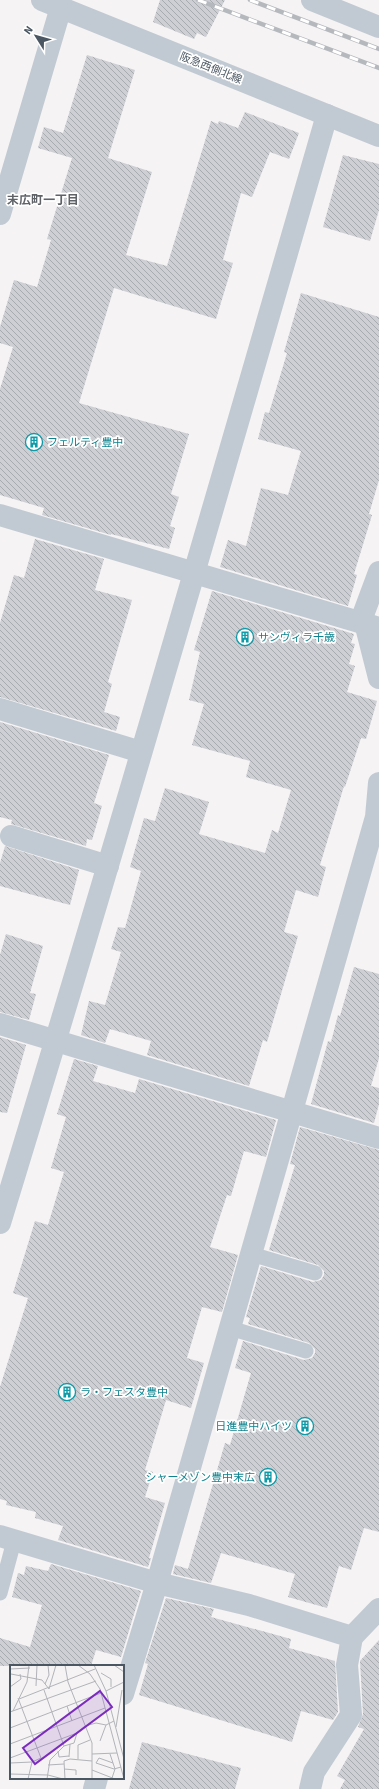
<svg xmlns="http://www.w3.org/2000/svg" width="379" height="1789" font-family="'Source Sans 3','Noto Sans JP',sans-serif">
	<defs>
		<pattern id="building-back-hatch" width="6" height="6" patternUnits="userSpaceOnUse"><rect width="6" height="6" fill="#cdcfd5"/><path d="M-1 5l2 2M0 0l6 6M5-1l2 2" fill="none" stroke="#a8abb0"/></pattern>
	</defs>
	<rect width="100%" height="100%" fill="#f5f3f3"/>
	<g fill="url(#building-back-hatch)">
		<path d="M160 0H225L206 37 197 33 194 39 153 22Z"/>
		<path d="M87 55 135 70 108 158 152 172 126 255 167 266 211 121 218 124 219 121 238 128 245 112 299 133 289 159 270 152 252 197 241 193 223 260 233 263 216 319 114 288 79 403 189 434 171 494 179 497 170 526 175 528 169 549 111 534V535L42 515 44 508 0 495V389L13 347 0 343V327L14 280 37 287 51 240 47 239 72 158 38 148 44 127 63 133Z"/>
		<path d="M343 155 379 164V210L370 241 323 227Z"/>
		<path d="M301 293 379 317V480L369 514 372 515 354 574 357 575 348 606 220 567 228 540 246 546 261 488 288 495 301 451 258 439 265 412 269 413 287 353 284 352Z"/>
		<path d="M35 539 104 559 95 590 132 600 108 682 112 684 104 712 120 717 116 731 0 697V623L14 575 24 578Z"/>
		<path d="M212 591 354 634 351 643 355 644 349 664 355 666 347 692 377 701 366 739 361 738 345 787 344 786 320 865 326 867 318 897 296 890 284 932 298 936 267 1042 263 1040 249 1086 147 1055 151 1041 110 1029 105 1043 81 1035 89 1001 105 1005 121 952 111 949 118 927 125 928 141 871 130 867 144 818 155 821 165 788 209 802 199 834 265 853 272 830 278 833 291 790 246 777 250 761 192 745 204 704 189 700 200 652 194 650Z"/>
		<path d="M0 722 109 755 94 803 102 806 92 840 87 839 86 846 11 824 12 820 0 817Z"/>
		<path d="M5 846 79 870 70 905 0 886V863Z"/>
		<path d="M6 934 43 946 30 993 36 994 29 1020 0 1012V955Z"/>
		<path d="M354 967 379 974V1058L371 1086 379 1088V1104L374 1123 311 1104 328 1041 331 1042 338 1015 340 1016Z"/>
		<path d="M0 1037 26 1045 7 1113 0 1112Z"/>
		<path d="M74 1059 98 1066 93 1081 135 1093 139 1079 276 1120 266 1157 244 1151 231 1196 227 1195 210 1247 238 1255 222 1312 202 1307 187 1358 204 1363 191 1408 166 1400 145 1470 153 1472 145 1497 165 1503 149 1558H151L148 1567 58 1540 63 1526 35 1518 36 1512 6 1505 7 1501 0 1499V1387L28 1298 13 1293 35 1221 48 1225 64 1172 51 1168 66 1117 57 1114Z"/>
		<path d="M300 1127 379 1150V1532L364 1528 351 1570 339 1566 327 1608 288 1597 295 1574 221 1553 211 1583 173 1574 175 1565 188 1569 225 1443 230 1445 251 1373 235 1368 243 1341 304 1360 312 1358 315 1353V1349L309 1343 248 1324 250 1318 246 1317 261 1266 313 1282 321 1280 324 1275V1271L318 1265 269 1250 295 1165 290 1164Z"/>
		<path d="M51 1564 141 1591 121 1657 96 1650 91 1666H0V1638L30 1647 42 1605 12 1597 18 1573 24 1575 26 1566 48 1571Z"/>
		<path d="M166 1598 214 1609 211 1617 291 1639 289 1648 335 1661 338 1712 333 1720 301 1711 292 1742 139 1695 148 1664 145 1663Z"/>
		<path d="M379 1640V1789H340L345 1780 337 1776 364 1729 358 1727 363 1714 360 1661Z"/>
		<path d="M142 1742 241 1768 235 1789H129Z"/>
	</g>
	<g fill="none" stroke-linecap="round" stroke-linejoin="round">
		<g stroke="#c1cad2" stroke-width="15">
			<path d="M251 1254 315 1273"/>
			<path d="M230 1328 306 1351"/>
			<path d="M0 1593 14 1541"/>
		</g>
		<g stroke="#c1cad2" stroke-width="22">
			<path d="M0 214 61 7"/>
			<path d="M0 515 379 628"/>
			<path d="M379 572 363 615 379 678"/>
			<path d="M0 709 141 752"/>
			<path d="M11 836 108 866"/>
			<path d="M0 1024 379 1138"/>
			<path d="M0 1223C113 855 220 485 327 115"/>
			<path d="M0 1536 157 1583 249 1605 352 1637 347 1665 351 1715 314 1772 310 1789"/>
			<path d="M352 1637 379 1609"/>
			<path d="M123 1694 157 1583 376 817 379 783"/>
			<path d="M94 1789 97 1778"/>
		</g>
		<g stroke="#c1cad2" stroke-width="22">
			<path d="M42 0 379 136"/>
			<path d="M312 0 379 27"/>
		</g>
		<g stroke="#b5b8bd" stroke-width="4.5">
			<g id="rail">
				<path d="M198 0 379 68"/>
				<path d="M250 0 379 49"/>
			</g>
		</g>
		<use href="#rail" stroke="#fff" stroke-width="3" stroke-dasharray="9" stroke-linecap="butt"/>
	</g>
	<defs>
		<g id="building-ring" transform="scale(0.9)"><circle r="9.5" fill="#fff" stroke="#0f9aa8" stroke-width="1.5"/><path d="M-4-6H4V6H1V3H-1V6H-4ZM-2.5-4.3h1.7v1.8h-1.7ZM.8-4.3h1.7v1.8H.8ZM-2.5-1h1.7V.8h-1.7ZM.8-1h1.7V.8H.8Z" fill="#0f9aa8"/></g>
	</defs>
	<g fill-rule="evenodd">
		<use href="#building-ring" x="34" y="442"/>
		<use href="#building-ring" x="245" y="637"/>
		<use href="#building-ring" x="67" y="1392"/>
		<use href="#building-ring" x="305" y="1426"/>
		<use href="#building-ring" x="268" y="1477"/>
	</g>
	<g text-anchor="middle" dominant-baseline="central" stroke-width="3.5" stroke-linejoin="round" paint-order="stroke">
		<g font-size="11" fill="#4a5661" stroke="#fff">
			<text transform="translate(211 68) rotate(22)">阪急西側北線</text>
		</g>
		<g font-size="11" fill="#0d838f" stroke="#fff" text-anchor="start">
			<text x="47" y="442">フェルティ豊中</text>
			<text x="258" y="637">サンヴィラ千歳</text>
			<text x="80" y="1392">ラ・フェスタ豊中</text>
			<text x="292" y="1426" text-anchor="end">日進豊中ハイツ</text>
			<text x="255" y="1477" text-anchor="end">シャーメゾン豊中末広</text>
		</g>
		<g font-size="12" font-weight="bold" fill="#5f6368" stroke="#fff">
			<text x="43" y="200">末広町一丁目</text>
		</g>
	</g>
	<g transform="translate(10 1665)">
		<rect width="114" height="114" fill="#f5f3f3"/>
		<path fill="none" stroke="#b1b4b9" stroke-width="1" d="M55 0 58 17 82 78V114M68 0 80 9 90 24 114 114M84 0 96 26 114 94M104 0 114 7M0 4 20 3M91 8 101 14V22M1 9 32 15 39 24 46 0M35 19 39 10 38 0M26 21 27 0M0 22 11 14 10 9M34 25 54 81M96 26 114 17M9 34 85 4M57 41 62 56M3 46 17 17 19 0M0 47 86 16M106 62 112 25M0 63 91 28M90 76 96 60M0 79 95 43M48 86 49 92 59 91M82 89 107 88M100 89 105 104 102 113M59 92 60 79M0 93 67 68 75 61 86 58 96 60 104 56M68 94V80L80 75M0 98 22 97 31 93 8 33M103 98 89 93 86 98 104 104 111 102M38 100 54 99M54 104 66 105V110M82 105 105 114M0 109 38 110 53 114M18 114 22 97M37 114 40 95 54 81 64 78 67 68M55 114 54 96 60 94 82 96"/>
		<path fill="#7b2cbf" fill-opacity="0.15" stroke="#7b2cbf" stroke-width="2" d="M90 26 102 42 25 99 13 83Z"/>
		<rect width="114" height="114" fill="none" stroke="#4a5661" stroke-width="2"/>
	</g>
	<g transform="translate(36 36) rotate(307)" stroke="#ffffff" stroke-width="3" paint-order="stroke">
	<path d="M0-3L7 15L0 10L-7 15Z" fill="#4a5661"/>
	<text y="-6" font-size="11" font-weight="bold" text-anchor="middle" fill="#4a5661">N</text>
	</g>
</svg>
